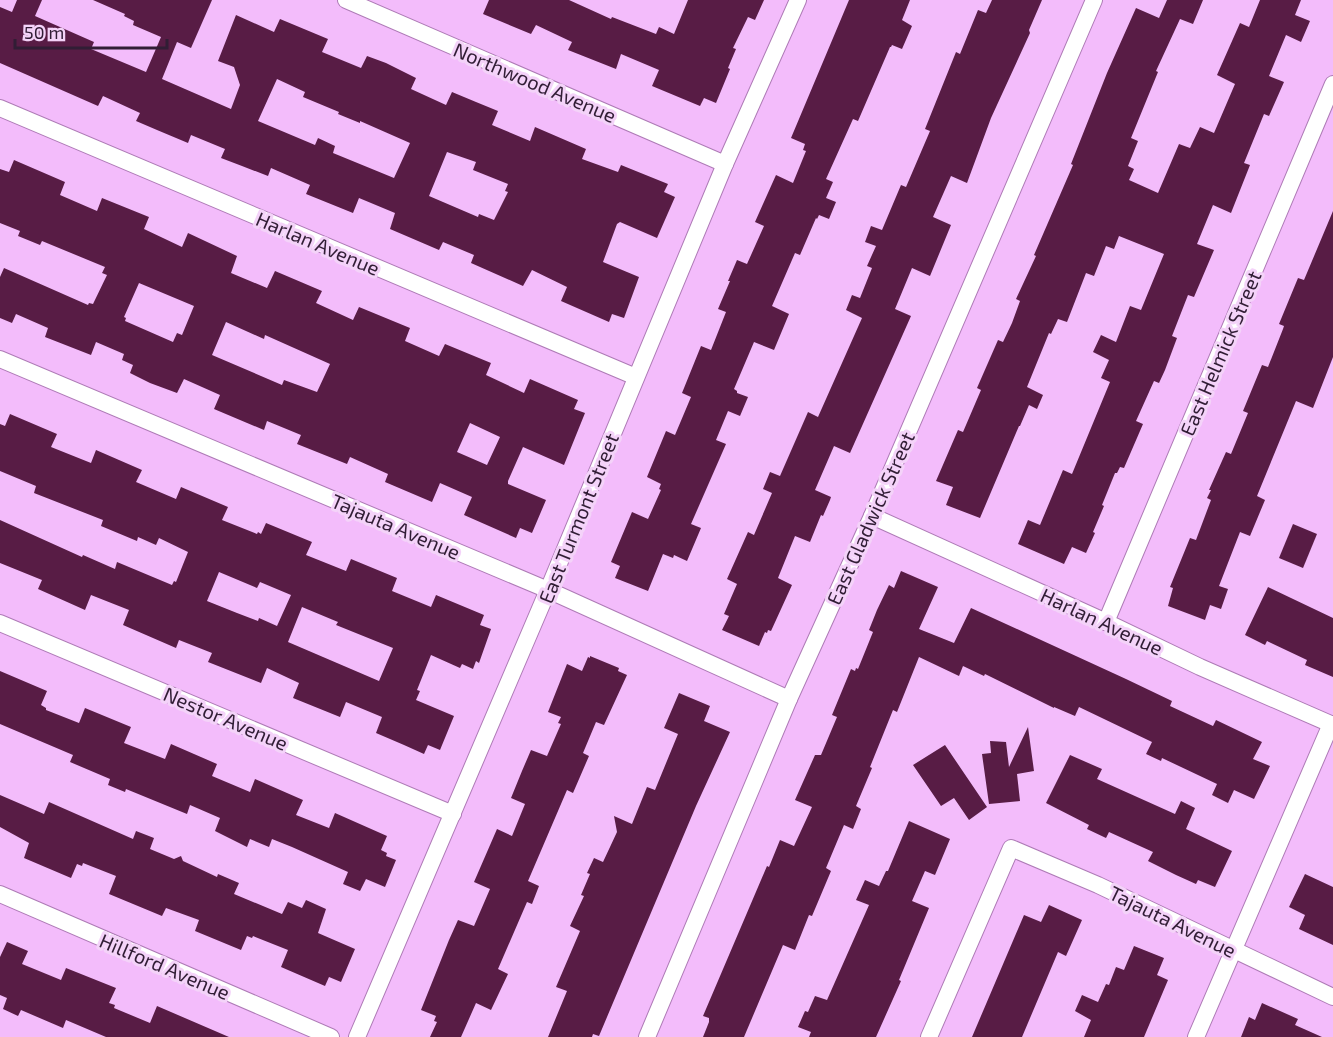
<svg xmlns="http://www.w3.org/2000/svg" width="1333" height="1037" font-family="'Exo 2',sans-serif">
	<rect width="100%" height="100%" fill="#f3bcfb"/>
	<g fill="#581c45" fill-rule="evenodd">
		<path d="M17 0H42L35 16 94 42 91 49 146 72 161 37 133 25 134 21 124 16 125 14 93 0H212L191 48 177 42 162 79 231 109 240 85 234 67 218 61 236 15 274 32 280 19 328 39 322 52 361 68 367 56 386 63 416 78 411 89 446 105 452 92 476 102 498 111 492 125 530 141 535 127 586 149 582 159 618 172 621 165 668 184 664 192 675 197 657 238 620 222 617 224 603 262 639 277 624 318 612 314 609 322 561 301 567 287 532 270 523 286 471 263 474 255 443 242 439 250 390 229 395 213 359 198 353 213 306 194 310 185 271 168 268 176 242 166 221 158 225 149 191 135 188 143 157 130 136 121 140 113 103 96 98 106 0 63V7L12 12ZM277 79 305 92 303 97 339 112 338 114 360 123V121L410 143 394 178 333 153 335 146 318 138 315 145 258 121ZM447 152 476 162 473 170 508 184 505 191 508 192 494 220 479 214 478 217 429 196Z"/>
		<path d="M489 0H569L611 19 612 17 656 34 659 27 674 34 688 0H764L755 20 748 17 733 48 736 49 728 68 730 69 716 103 704 98 700 106 652 86 659 70 621 54 616 69 568 50 572 42 536 25 531 34 483 14Z"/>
		<path d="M849 0H910L902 20 912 26 902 49 892 45 891 47H890L858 121 853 119 826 179 833 182 826 198 836 202 829 219 819 215 817 219 816 218 800 255 795 253 772 306 789 314 774 350 754 342 734 389 737 391V393L748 397 740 416 728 411 716 440 726 444 691 524 701 528 687 561 674 555 673 558 663 554 648 591 615 578 620 566 611 562 632 512 648 519 661 490 659 489 661 484 647 477 666 431 675 435 691 397 682 393 701 346 711 350 726 312 718 309 730 281H728L737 260 747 264 764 226 755 222 776 175 793 183 806 151 803 150 805 144 791 138Z"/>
		<path d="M992 0H1042L1029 30 1030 33 991 118 967 183 951 176 933 217 951 225 930 276 912 268 895 309 911 316 850 453 834 446 815 490 831 497 830 500 823 516 821 515 810 542 795 536 778 578 792 585 771 631 768 630 767 633 765 632 759 646 722 630 729 616 724 614 737 584 727 579 748 532 754 535 772 493 763 489 770 472 780 476 808 412 818 417 862 318 846 310 852 295 860 298 872 268 867 266 876 246 865 242 871 226 882 230 901 185 906 187 930 131 925 129 956 52 960 54 978 10 986 13Z"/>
		<path d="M1167 0H1203L1193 24 1180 19 1156 71 1158 72 1131 138 1138 141 1128 166 1134 169 1129 180 1158 193 1179 144 1190 148 1200 127 1214 133 1235 84 1217 75 1240 23 1249 27 1260 0H1301L1295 15 1310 21 1301 42 1286 35 1269 76 1284 82 1269 116 1264 114 1244 163 1250 165 1231 213 1213 205 1197 244 1214 250 1194 297 1188 295 1172 336 1177 338 1165 370 1159 383 1154 381 1136 421 1143 424 1124 468 1120 467 1117 473H1115L1102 505 1104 506 1093 532 1095 533 1086 553 1072 547 1064 564 1018 544 1028 520 1040 525 1063 470 1072 474 1110 382 1101 378 1109 360 1093 352 1101 335 1116 342 1130 306 1141 310 1164 254 1119 236 1114 249 1106 246 1094 276 1086 273 1067 322 1058 319 1051 334 1049 333 1027 387 1043 395 1037 409 1029 405 1020 426H1019L980 518 946 505 953 487 936 481 958 430 963 432 981 390 977 388 998 340 1003 342 1012 323 1020 301 1016 299 1036 256 1034 255 1073 165 1071 164 1107 73 1136 8 1159 18Z"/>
		<path d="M14 160 65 182 60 195 97 211 102 198 149 217 144 229 182 247 188 233 237 256 231 273 267 288 275 271 322 291 316 303 353 320 359 307 410 328 405 341 439 356 445 344 491 363 486 375 524 393 530 379 578 400 574 409 585 413 564 465 523 447 508 481V484L546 500 532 533 520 528 516 538 464 515 472 497 440 483 432 502 385 482 388 474 350 457 347 464 297 444 301 435 267 421 264 430 214 409 220 395 184 379 177 393 150 383 130 373 133 365 122 360 124 354 96 342 91 355 45 337 48 328 16 314 12 323 0 318V277L4 268 88 305 89 303 93 304 107 275 102 273 105 267 42 241 40 245 18 236 20 231 0 223V169L9 172ZM139 283 194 306 182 335 177 333 173 342 125 321 126 318 124 317ZM226 322 264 339 265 335 330 364 317 392 284 380 282 385 212 355ZM470 423 500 437 487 465 457 452Z"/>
		<path d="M1333 211V357L1313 408 1296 401 1257 496 1265 500 1250 536 1240 532 1219 586 1228 589 1221 609 1210 605 1205 620 1168 606 1173 588 1170 587 1190 538 1196 540 1211 500 1207 498 1211 490H1209L1226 452 1231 454 1248 413 1243 411 1262 365 1268 367 1283 329 1284 326 1279 324 1298 278 1304 280Z"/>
		<path d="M10 414 57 434 51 447 91 463 96 450 142 470 136 482 176 499 181 487 228 507 222 520 257 534 258 532 261 534 266 523 312 542 306 555 346 571 351 559 397 578 392 591 431 607 436 595 484 615 480 625 491 629 479 663 476 661 473 669 462 664 460 668 431 655 417 690 420 691 416 700 454 716 440 750 428 745 424 754 404 745 376 733 382 717 346 702 340 717 293 698 299 683 267 668 261 683 208 662 212 653 179 640 176 648 123 625 129 610 91 595 85 610 38 589 42 580 0 563V520L82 557 83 555 115 569 117 562 172 585 174 581 176 582 188 552 159 538 156 545 138 537 137 541 101 526 103 520 34 493 36 486 0 471V424L5 426ZM219 572 257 588 260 582 291 595 277 626 259 618 258 621 237 613 207 601ZM302 607 338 622 336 625 393 648 379 681 288 642Z"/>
		<path d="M1293 524 1317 534 1303 568 1279 558Z"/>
		<path d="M901 571 938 587 919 629 954 643 971 608 1126 679 1172 701 1170 706 1213 726 1216 720 1262 742 1253 759 1270 766 1254 799 1234 790 1228 803 1212 795 1217 784 1162 758 1161 761 1146 754 1152 742 1079 707 1075 716 1054 707V708L985 674 984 676 963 666 959 676 919 657 897 712 893 710 870 767 872 768 856 806 861 809 853 829 844 825 826 868 831 871 812 916 809 915 795 950 783 945 744 1037H703L709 1022V1018L703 1016 767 866 769 867 780 840 794 846 812 807 795 800 815 755H821L837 717 832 715 851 669 855 671 856 668 858 669 873 632 869 630 877 610 889 585 894 588Z"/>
		<path d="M1268 587 1333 618V677L1305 665 1307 660 1267 641 1265 645 1245 635Z"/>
		<path d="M590 656 619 668 618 671 627 675 604 725 596 722 583 753 589 756 573 793 567 790 528 881 539 886 532 904 527 902 498 969 508 974 491 1010 476 1003 461 1037H430L437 1022 434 1021 436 1016 421 1010 449 940 458 920 474 926 490 889 474 882 497 829 512 836 525 804 511 798 522 771 531 750 547 756 561 724 558 723 561 717 548 712 567 664 582 671 588 657 590 658Z"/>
		<path d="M0 671 47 691 41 705 46 708V710L79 723 85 708 131 727 124 743 165 759 171 744 217 764 212 776 250 792 255 779 303 800 296 815 329 828 335 813 387 836 381 850 387 853 386 856 396 860 385 887 366 879 360 891 343 884 348 872 292 847 272 839 269 847 250 839 247 847 215 831 220 818 190 805 187 814 126 789 125 792 108 785 110 779 70 762 73 755 0 724Z"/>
		<path d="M679 693 710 706 704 721 730 732 696 806 599 1036 593 1034 592 1037H548L567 991 556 987 580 931 570 926 584 896 581 895 590 874 587 873 594 858 603 862 617 832 614 816 632 824 647 787 655 790 678 734 664 728Z"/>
		<path d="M1028 727 1034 771 1017 774 1020 801 989 804 982 754 991 753 990 741 1006 742 1009 767Z"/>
		<path d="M945 745 987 807 969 820 954 798 941 806 913 765Z"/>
		<path d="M1070 755 1102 769 1097 779 1175 814 1181 801 1195 808 1186 829 1232 851 1215 887 1198 880 1196 884 1176 875 1148 861 1153 852 1109 832 1106 838 1087 829 1089 825 1046 803Z"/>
		<path d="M0 795 44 814 49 802 133 839 136 831 154 838 150 849 174 859 181 856 183 861 217 877 218 874 239 883 234 894 282 914 288 902 302 908 306 900 326 909 318 933 355 949 341 982 329 977 325 986 281 967 288 950 253 936 252 938 247 936 241 950 195 931 199 920 166 908 162 916 109 894 116 876 83 863 82 866 77 864 71 878 24 858 29 843 0 827Z"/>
		<path d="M909 821 950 839 935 875 925 871 912 901 929 908 899 980 901 981 876 1037H809L811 1032 798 1027 805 1011 808 1012 815 996 827 1000 869 905 856 900 865 880 879 886 886 871H888Z"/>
		<path d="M1305 874 1333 887V945L1299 929 1305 915 1289 907Z"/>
		<path d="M1049 905 1082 920 1066 956 1058 952 1022 1037H972L1024 915 1041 922Z"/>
		<path d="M7 942 28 951 22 964 61 980 66 968 116 988 109 1003 115 1005 114 1008 150 1023 157 1006 229 1037H106L66 1020 63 1028 21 1010 18 1016 3 1009 7 998 0 995V957Z"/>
		<path d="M1134 946 1164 958 1157 975 1168 980 1144 1037H1084L1091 1020 1075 1011 1082 995 1098 1002 1106 984 1109 985 1116 967 1124 970Z"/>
		<path d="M1262 1003 1298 1019 1295 1025 1322 1037H1241L1249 1017 1255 1020Z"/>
	</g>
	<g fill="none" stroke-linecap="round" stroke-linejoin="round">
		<g stroke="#ae7bb6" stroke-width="18">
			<g id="street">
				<path d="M346 0 725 164"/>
				<path d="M0 108 636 377"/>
				<path d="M0 359 548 590 789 699"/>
				<path d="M872 516 1106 622 1200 667 1333 725"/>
				<path d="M1106 622 1333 84"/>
				<path d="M0 623 453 814"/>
				<path d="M0 894 331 1037"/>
				<path d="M357 1037 548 590 725 164 798 0"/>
				<path d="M647 1037 789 699 872 516 1094 0"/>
				<path d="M929 1037 1011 848 1098 885 1333 997"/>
				<path d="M1196 1037 1331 724"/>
			</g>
		</g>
		<use href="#street" stroke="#fff" stroke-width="16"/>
	</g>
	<g text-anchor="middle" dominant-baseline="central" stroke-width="6" stroke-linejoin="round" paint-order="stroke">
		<g font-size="20" fill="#311d35" stroke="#f4d3f9">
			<text transform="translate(535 82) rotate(23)">Northwood Avenue</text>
			<text transform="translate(318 243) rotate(23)">Harlan Avenue</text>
			<text transform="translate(1220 353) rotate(-67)">East Helmick Street</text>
			<text transform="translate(578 518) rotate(-68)">East Turmont Street</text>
			<text transform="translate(870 518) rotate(-66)">East Gladwick Street</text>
			<text transform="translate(396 526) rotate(23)">Tajauta Avenue</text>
			<text transform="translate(1102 621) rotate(25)">Harlan Avenue</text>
			<text transform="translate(226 718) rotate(23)">Nestor Avenue</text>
			<text transform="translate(1173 921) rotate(26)">Tajauta Avenue</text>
			<text transform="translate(165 966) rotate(23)">Hillford Avenue</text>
		</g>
	</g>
	<path d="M15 39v9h152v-9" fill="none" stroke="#311d35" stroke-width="3"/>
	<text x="24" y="39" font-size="18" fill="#311d35" stroke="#f4d3f9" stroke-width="4.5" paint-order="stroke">50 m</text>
</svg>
